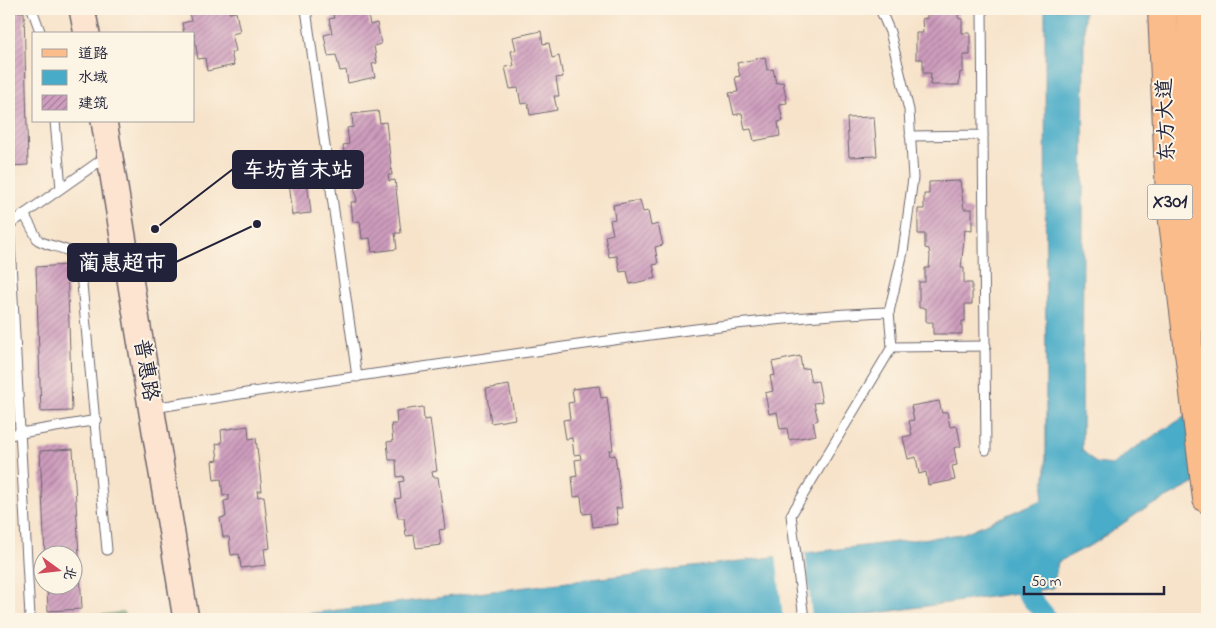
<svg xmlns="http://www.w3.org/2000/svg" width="1216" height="628" font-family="'Indie Flower','LXGW WenKai TC',sans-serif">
	<defs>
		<pattern id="forest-firs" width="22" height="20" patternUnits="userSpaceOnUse" patternTransform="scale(1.25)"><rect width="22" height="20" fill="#73b477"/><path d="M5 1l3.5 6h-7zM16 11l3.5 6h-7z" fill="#5e9263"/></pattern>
		<pattern id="building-hatch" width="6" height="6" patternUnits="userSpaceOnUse" patternTransform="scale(1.25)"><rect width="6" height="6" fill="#ce9cbd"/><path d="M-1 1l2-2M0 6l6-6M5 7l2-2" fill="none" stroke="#a77f9b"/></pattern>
	</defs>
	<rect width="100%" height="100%" fill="#fcf5e5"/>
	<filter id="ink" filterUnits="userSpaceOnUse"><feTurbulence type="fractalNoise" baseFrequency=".02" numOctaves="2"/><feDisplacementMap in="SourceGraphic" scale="10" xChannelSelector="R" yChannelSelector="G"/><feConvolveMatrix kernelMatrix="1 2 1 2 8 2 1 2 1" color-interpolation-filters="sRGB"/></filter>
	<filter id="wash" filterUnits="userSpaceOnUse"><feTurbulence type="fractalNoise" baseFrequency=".0096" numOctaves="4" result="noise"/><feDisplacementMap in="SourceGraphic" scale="20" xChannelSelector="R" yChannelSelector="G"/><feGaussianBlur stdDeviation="1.12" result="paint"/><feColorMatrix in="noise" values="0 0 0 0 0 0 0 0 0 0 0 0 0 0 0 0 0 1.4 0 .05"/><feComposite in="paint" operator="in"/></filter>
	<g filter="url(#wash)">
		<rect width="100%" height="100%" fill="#f7e3ca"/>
		<path fill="url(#forest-firs)" stroke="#4a6b59" d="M124 612 125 619H70Z"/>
		<path fill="#48acc8" stroke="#356782" d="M1045 9H1084L1082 450 1096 463 1113 465 1133 449 1207 403V477L1141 511 1095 543 1058 562 1053 588 835 619H264L962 534 1042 500 1046 469Z"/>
		<path fill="#f7e3ca" d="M805 551 812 619H783L776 554Z"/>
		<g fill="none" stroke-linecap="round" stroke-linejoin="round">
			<path stroke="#48acc8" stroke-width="20" d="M1026 592 1048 619"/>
		</g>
		<g id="blocks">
			<g fill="url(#building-hatch)">
				<path d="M188 9H228L229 13 236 12 240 32 232 34 236 51 231 52 234 65 207 71 205 58 198 59 194 34H184L182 23 191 21Z"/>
				<path d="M332 9 367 10 370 25 377 23 381 44 374 46 377 63 372 64 375 77 348 83 346 70 340 71 336 55 328 56 324 35 332 33 329 19 334 18Z"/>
				<path d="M927 9H959L958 18 962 19V33H970V55H963V72H960L959 85H930L931 73H923V59H916V33H923L922 19 927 18Z"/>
				<path d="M9 12H24L28 165 9 166Z"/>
				<path d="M541 31 543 44 549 43 552 58 559 56 563 77 556 78 559 96H554L557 110 530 115 528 103 521 104 518 88 510 89 505 67 514 66 511 51 516 50 513 37Z"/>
				<path d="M765 57 767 70 773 69 776 83 783 82 787 103 779 104 783 121 778 122 780 136 754 141 751 129 745 130 742 113 734 115 729 93 738 92 735 77 740 76 737 63Z"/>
				<path d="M378 111 380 123 386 122 392 175H388L389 181 395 180 401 233H395L397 249 372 252 370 238 362 239 360 221 353 222 351 202H357L354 185H360V180H354L351 163 345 164 343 145 349 144 347 128 353 127 352 114Z"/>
				<path d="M874 117 877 156 849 157 847 118Z"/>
				<path d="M307 181 311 213 292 215 288 183Z"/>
				<path d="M960 181 964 209H972V231L965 230 961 268H964V283H972V304H965V321H962V334H933V322H926V308H919V282H925V268H929L930 257 929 249 925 248V234H918V209H924V194H929V182Z"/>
				<path d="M640 200 643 212 648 211 651 226 658 224 663 245 655 247 658 264 653 265 656 278 630 284 627 271 620 272 617 256 609 257 605 236 613 234 610 220 615 219 613 205Z"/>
				<path d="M67 265 72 411 41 412 36 267Z"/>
				<path d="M800 356 802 369 808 368 811 382 818 381 822 402 814 403 818 420 813 422 816 435 789 440 787 428 780 429 777 412 769 414 765 393 773 391 770 376 775 375 772 362Z"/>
				<path d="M509 385 515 419 491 423 486 389Z"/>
				<path d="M599 386 601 398 607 397 613 450H609L610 456 615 455 622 508H616L618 524 593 527 591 513 583 514 581 496 574 497 572 477 577 476 575 460 581 459 580 454 574 455 572 438 566 439 563 420 570 419 568 403 574 402 572 389Z"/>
				<path d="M939 401 942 413 947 412 950 427 957 426 961 446 954 448 957 465 952 466 955 480 928 485 926 472 919 474 916 457 908 459 903 437 912 435 909 421 914 420 911 406Z"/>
				<path d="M423 407 424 420 430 419 437 471 432 472 433 477H438L445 529 439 530 441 545 416 548 414 535 406 536 404 518H398L395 499 401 498 399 482 404 481 403 476 397 477 396 460H389L387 442 393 441 391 424H397L396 411Z"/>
				<path d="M248 426 249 439 256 438 262 491H257L258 497 264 496 270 548 264 549 266 565 241 568 239 554 231 555 229 537H223L220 518 226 517 224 501 229 500V495L223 496 221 479 214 480 212 461 218 460 216 444 222 443 221 430Z"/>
				<path d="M73 449 82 609 48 611 47 586H72V556H45L40 451Z"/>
			</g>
		</g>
	</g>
	<g filter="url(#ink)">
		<use href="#blocks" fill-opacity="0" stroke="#6d666d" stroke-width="1"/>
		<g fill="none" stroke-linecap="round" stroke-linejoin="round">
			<g stroke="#6d666d" stroke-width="11">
				<g id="service">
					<path d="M32 9 41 34"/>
					<path d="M306 9 357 377"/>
					<path d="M55 121 61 188"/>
					<path d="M983 135 986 450"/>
					<path d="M910 136 983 135 982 9"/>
					<path d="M24 214 38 240C53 249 73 246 80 263L107 550"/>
					<path d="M9 224 30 617"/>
					<path d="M9 225 107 156"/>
					<path d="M892 347 986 346"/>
					<path d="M154 408C283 386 413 368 543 350 658 334 774 316 889 312"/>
					<path d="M9 435 97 420"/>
					<path d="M804 619 791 515 892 347 889 312 903 252 913 178 909 110 890 32 880 9"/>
				</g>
			</g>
			<g stroke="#6d666d" stroke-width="28">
				<g id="secondary">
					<path d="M82 9 87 34"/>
					<path d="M104 121 186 619"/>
				</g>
			</g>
			<g stroke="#6d666d" stroke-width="30">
				<path id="primary" d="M1162 9 1170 197 1207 499"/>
			</g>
			<g stroke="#6d666d" stroke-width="30">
				<path id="trunk" d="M1188 348 1192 117 1190 9"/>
			</g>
			<use href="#service" stroke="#fff" stroke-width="9"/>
			<use href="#secondary" stroke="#fde4d1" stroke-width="25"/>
			<use href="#primary" stroke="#fabc8b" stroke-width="28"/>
			<use href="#trunk" stroke="#fabc8b" stroke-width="28"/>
		</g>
	</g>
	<g text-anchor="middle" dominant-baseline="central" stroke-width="4" stroke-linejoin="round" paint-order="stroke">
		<rect fill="#fcf5e5" stroke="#63616e" stroke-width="1" x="1147.5" y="184.5" width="45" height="35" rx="4"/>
		<g font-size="20" font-weight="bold" fill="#22223b">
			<text x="1170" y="202">X301</text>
		</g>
		<g font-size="21" fill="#22223b" stroke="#fcf5e5">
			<text transform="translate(1167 120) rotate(-92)">东方大道</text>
			<text transform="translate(145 370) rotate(81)">普惠路</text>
		</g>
	</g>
	<path fill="none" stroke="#22223b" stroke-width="2" d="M155 229L233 169M257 224L176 262"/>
	<g fill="#22223b" stroke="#fcf5e5" stroke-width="2">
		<circle cx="155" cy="229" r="5"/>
		<circle cx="257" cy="224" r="5"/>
	</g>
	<g fill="#22223b" stroke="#22223b" stroke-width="2">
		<rect x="233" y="151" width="130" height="37" rx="5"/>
		<rect x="68" y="244" width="108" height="37" rx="5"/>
	</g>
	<g font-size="22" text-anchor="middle" font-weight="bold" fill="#fff">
		<text x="298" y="177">车坊首末站</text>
		<text x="122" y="270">蔺惠超市</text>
	</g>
	<rect width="1216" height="628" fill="none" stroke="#fcf5e5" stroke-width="30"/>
	<rect x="32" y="32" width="162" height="90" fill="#fcf5e5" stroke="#a5a1a1"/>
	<rect x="42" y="49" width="25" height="8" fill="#fabc8b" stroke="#a5a1a1"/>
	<text x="78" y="58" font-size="15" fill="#22223b">道路</text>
	<rect x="42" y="70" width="25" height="15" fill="#48acc8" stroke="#a5a1a1"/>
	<text x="78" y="82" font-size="15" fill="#22223b">水域</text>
	<rect x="42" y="95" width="25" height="15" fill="url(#building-hatch)" stroke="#a5a1a1"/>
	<text x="78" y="108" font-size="15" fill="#22223b">建筑</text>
	<g transform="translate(58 570) rotate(105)"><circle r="24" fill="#fcf5e5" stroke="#a5a1a1"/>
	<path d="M0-4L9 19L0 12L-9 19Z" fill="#d1495b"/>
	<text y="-8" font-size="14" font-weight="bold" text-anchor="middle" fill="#22223b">北</text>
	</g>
	<path d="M1024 586v8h140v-8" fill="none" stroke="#22223b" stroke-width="2.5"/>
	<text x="1031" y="586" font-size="15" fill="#22223b" stroke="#fcf5e5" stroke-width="4" paint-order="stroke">50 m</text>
</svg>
